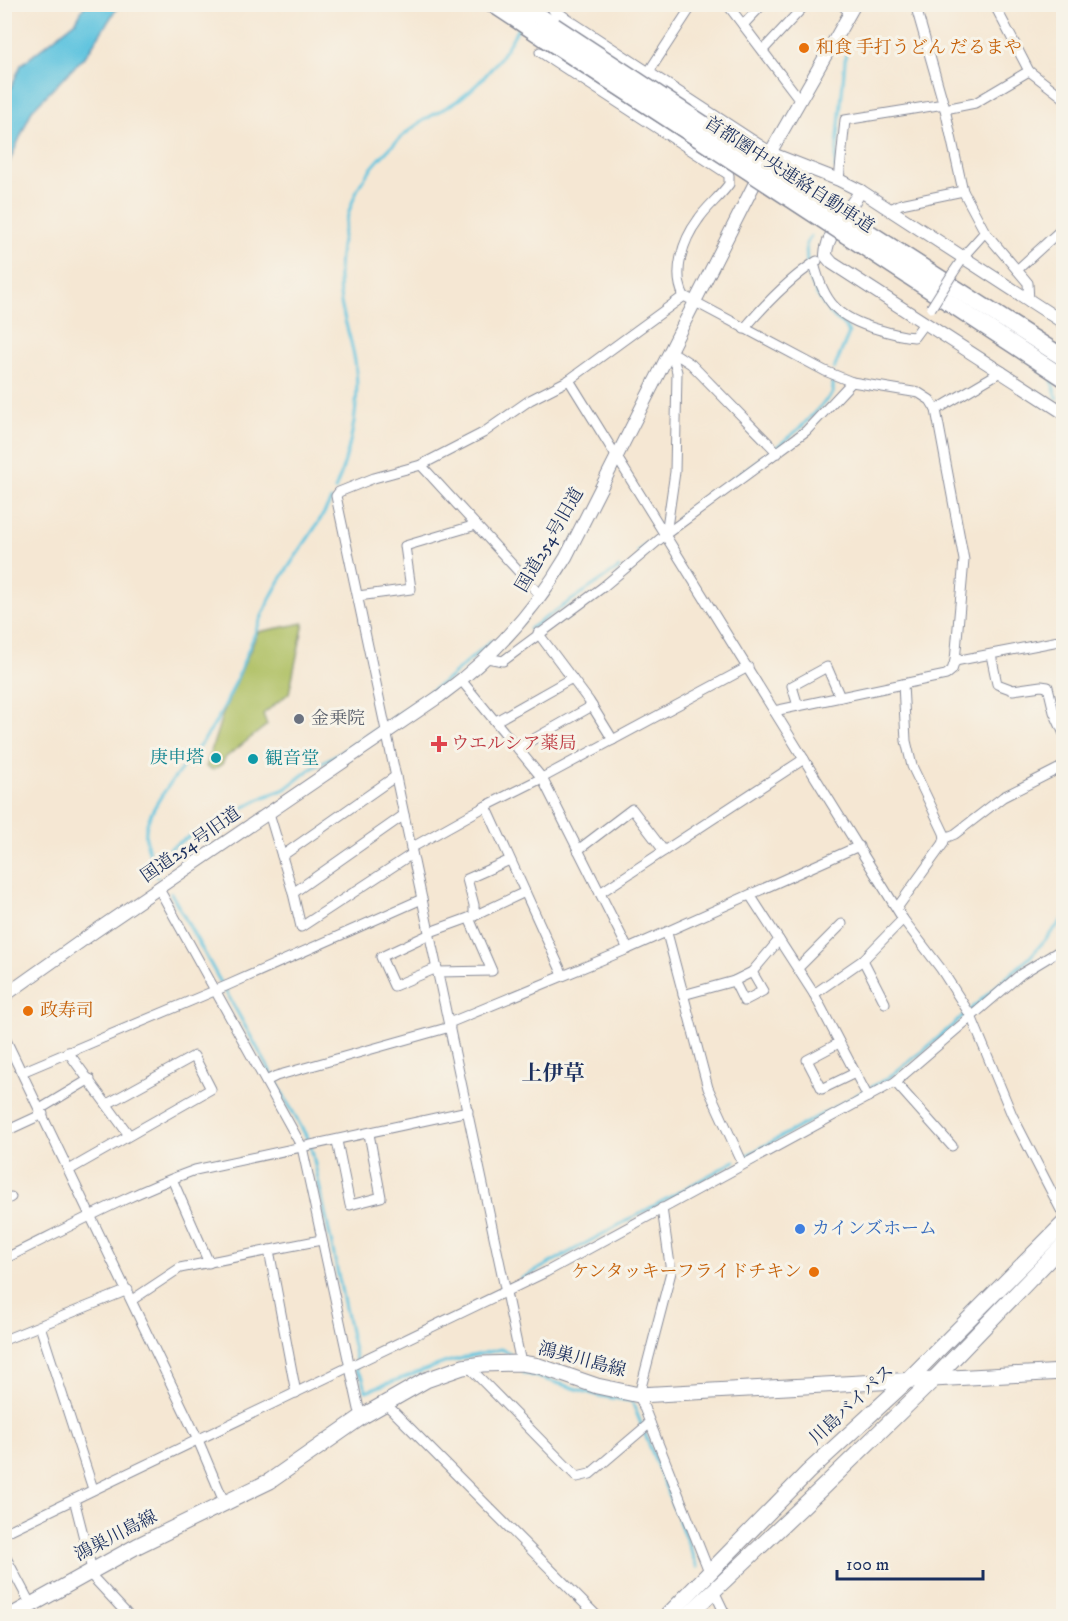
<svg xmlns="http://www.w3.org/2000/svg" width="1068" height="1621" font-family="'IM FELL DW Pica','Noto Serif JP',serif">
	<rect width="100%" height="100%" fill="#f7f3e8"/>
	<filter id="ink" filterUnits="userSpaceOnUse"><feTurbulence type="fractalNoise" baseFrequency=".0167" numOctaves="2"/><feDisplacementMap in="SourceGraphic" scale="12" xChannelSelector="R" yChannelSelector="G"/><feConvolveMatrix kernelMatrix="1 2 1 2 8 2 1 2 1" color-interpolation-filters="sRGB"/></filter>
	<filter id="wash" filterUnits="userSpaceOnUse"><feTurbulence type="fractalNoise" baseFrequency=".008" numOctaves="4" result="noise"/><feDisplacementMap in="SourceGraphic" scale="24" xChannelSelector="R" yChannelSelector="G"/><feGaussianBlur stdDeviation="1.35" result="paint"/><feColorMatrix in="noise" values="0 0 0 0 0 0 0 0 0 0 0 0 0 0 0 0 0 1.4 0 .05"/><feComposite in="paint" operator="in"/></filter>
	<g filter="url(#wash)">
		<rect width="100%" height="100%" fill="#f5e7d3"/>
		<path fill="#afc063" stroke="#657860" stroke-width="1.5" d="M304 623 289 693 263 714 267 725 225 758 222 764 213 770 206 767 223 713 258 632Z"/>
		<path fill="#61c4df" stroke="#3e7a9e" stroke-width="1.5" d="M85 5H119L87 54 32 110 5 172V101L21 65 76 21Z"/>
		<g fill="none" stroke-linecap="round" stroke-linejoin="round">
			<g stroke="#61c4df" stroke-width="3">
				<path d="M835 168 846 50"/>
				<path d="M807 265 806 244 811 236"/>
				<path d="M808 271C811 286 822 304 832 315 839 322 846 324 849 333L834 369"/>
				<path d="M1055 377 1052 382 1057 398"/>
				<path d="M777 447 801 427 833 393V380"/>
				<path d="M335 490C350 451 360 411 356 369 354 346 345 325 341 303 335 268 342 227 355 195 365 170 397 139 418 124 432 114 448 108 461 98 486 79 504 55 518 28"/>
				<path d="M678 518 772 451"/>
				<path d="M638 552 646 544"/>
				<path d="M1064 614V637"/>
				<path d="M529 629 619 568"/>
				<path d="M154 863 172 847 195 833 264 797 285 789 309 770 343 751 394 718 449 678 491 641"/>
				<path d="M157 877C153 860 142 842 147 824 156 795 193 757 211 730 238 688 250 637 273 593 290 560 315 533 331 500"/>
				<path d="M171 893 309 1141 313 1155 356 1360"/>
				<path d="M744 1157 888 1078 929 1046 1030 957 1064 918"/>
				<path d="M521 1279 735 1161"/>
				<path d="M356 1366V1370L363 1378 366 1391 447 1362 501 1349 510 1353"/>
				<path d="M524 1373 600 1396 632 1401 697 1567"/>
				<path d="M716 1614 717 1616"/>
			</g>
		</g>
	</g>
	<g filter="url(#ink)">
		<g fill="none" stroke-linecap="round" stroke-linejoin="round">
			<g stroke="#888b98" stroke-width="11">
				<g id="minor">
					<path d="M727 4 800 100"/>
					<path d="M841 4 850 13"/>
					<path d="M915 4 945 109 963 191 985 232 1028 283 1029 302"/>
					<path d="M994 4 1029 71 1064 98"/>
					<path d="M1059 4 1064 15"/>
					<path d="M743 25 763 4"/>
					<path d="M763 50 806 4"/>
					<path d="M540 52 729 175V184C720 197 706 207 698 220 683 240 672 273 684 296L825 371 852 382 919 393 930 400 936 410 964 560 955 661 952 670 946 675 774 711"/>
					<path d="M648 73 693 4"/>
					<path d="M945 109 975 103 1029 71"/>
					<path d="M839 180 845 120 944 104"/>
					<path d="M890 209 901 204 963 191"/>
					<path d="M814 263C824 303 838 318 877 329 890 333 901 336 914 337L925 322"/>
					<path d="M1017 270 1064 227"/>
					<path d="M953 273 968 251 985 232"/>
					<path d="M744 329C766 303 789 279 817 261"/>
					<path d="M569 380 903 919 941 969 971 1016 1012 1115 1064 1216"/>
					<path d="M936 410 1002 371"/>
					<path d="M421 465 541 596"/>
					<path d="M666 534 675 472 677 372 671 351 691 364 778 453"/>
					<path d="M358 596 411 589 405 546 476 525"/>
					<path d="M538 633 589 701 613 740"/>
					<path d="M991 655 997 684 1013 690 1041 686 1048 687 1054 712 1064 734"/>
					<path d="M487 658 503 661 603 587 666 534 806 431 852 382"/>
					<path d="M955 661 1064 640"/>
					<path d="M461 680 542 778 628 949"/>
					<path d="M903 684 906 741 912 766 944 833 945 838"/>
					<path d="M798 706 792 686 827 667 840 697"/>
					<path d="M496 721 572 678"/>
					<path d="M518 748 592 706"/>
					<path d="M486 806 563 975"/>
					<path d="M269 813 293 893 301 927 412 854"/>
					<path d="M411 848 486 806 542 778 748 667"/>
					<path d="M578 850 632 809 664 851"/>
					<path d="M282 856 396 776"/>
					<path d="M159 889 302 1147 359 1409 363 1416"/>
					<path d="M293 893 404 815"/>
					<path d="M600 893 804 759"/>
					<path d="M750 895 814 994 868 1097"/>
					<path d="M897 908 943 844 945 838 955 834 1003 797 1064 766"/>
					<path d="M474 916V905L467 879 510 860"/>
					<path d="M430 932 474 916 525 892"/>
					<path d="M667 933 708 1088 743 1164"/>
					<path d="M430 934 381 957 394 986 437 968"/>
					<path d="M863 960 885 1003"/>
					<path d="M798 968 842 924"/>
					<path d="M438 972 492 971 469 918"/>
					<path d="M734 981 744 1001 763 991 752 972"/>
					<path d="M814 994 863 960 903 919"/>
					<path d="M683 995 734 981 752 972 779 940"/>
					<path d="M449 1023 628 949 859 846"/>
					<path d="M4 1036 198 1440 225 1504"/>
					<path d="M839 1043 807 1060 822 1089 855 1073"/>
					<path d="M68 1052 129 1135"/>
					<path d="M22 1072 226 986 422 899"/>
					<path d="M266 1081 276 1076 450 1027"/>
					<path d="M895 1082 952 1146"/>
					<path d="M40 1109 90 1079"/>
					<path d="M4 1132 43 1114"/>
					<path d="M337 1141 350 1205 381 1197 369 1134"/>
					<path d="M69 1170 211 1089 194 1056 107 1104"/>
					<path d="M172 1179 209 1263"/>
					<path d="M4 1201 11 1197"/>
					<path d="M662 1208 671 1272 639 1395 710 1574"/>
					<path d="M269 1250 296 1393"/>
					<path d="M4 1259C67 1228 129 1194 195 1170L468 1111"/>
					<path d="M132 1300 180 1268 321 1240"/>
					<path d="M40 1326 93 1489"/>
					<path d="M4 1340 128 1290"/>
					<path d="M521 1363 336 496 339 492 374 478 421 465 483 433 530 400 569 380 684 296"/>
					<path d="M468 1366 577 1477 590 1474 650 1423"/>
					<path d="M385 1403 597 1616"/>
					<path d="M74 1499 92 1570"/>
					<path d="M4 1533 546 1272 895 1082 1021 974 1064 948"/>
					<path d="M4 1554 31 1605"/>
					<path d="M88 1572 129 1616"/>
					<path d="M714 1591 726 1616"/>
				</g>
			</g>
			<g stroke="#888b98" stroke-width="14">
				<g id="tertiary">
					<path d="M551 4 557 13 565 19 770 153 839 180 861 191 1064 323"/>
					<path d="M861 191C850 207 825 236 826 256L832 263 1064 413"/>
					<path d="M4 996 94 932 440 696C492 658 533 613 566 557L770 153 855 4"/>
				</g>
			</g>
			<g stroke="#888b98" stroke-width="17">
				<path id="primary" d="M11 1616 137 1546 270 1481 363 1416 426 1380 463 1367 482 1364 521 1363 539 1366 597 1386 639 1395 1064 1372"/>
			</g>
			<g stroke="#888b98" stroke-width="17">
				<g id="trunk">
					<path d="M667 1616 808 1472 908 1380 1064 1223"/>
					<path d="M687 1616 822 1488 933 1380 1064 1244"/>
				</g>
			</g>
			<g stroke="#888b98" stroke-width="19">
				<g id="motorway">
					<path d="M493 4 546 39"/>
					<path d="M521 4 554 26"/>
					<path d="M854 223 1064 358"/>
					<path d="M846 235 1064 378"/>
				</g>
			</g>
			<use href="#minor" stroke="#fff" stroke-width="9"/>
			<use href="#tertiary" stroke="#fff" stroke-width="12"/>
			<use href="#primary" stroke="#fff" stroke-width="15"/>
			<use href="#trunk" stroke="#fff" stroke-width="15"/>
			<use href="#motorway" stroke="#fff" stroke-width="16"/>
			<g stroke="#888b98" stroke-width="11" stroke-linecap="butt">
				<path id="minor-bridge" d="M931 308 953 273"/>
			</g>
			<g stroke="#888b98" stroke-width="19" stroke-linecap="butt">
				<g id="motorway-bridge">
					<path d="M554 26 854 223"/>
					<path d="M546 39 846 235"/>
				</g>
			</g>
			<use href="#minor-bridge" stroke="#fff" stroke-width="9"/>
			<use href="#motorway-bridge" stroke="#fff" stroke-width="16"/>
		</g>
	</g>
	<g fill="#e8710a" stroke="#f7f3e8" stroke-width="2">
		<circle cx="804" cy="48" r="6"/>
		<circle cx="28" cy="1011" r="6"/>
		<circle cx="814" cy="1272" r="6"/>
	</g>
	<circle fill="#6b7280" stroke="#f7f3e8" stroke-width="2" cx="299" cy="719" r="6"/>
	<path fill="#e0444e" stroke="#f7f3e8" stroke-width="2" d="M436 735h6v6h6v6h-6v6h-6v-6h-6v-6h6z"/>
	<g fill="#0f9aa8" stroke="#f7f3e8" stroke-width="2">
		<circle cx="216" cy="758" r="6"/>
		<circle cx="253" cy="759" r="6"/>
	</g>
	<circle fill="#3f7fe0" stroke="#f7f3e8" stroke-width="2" cx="800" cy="1229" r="6"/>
	<g text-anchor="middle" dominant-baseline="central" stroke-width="6" stroke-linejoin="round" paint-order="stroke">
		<g font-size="18" fill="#c56008" stroke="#f7f3e8" text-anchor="start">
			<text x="816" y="48">和食 手打うどん だるまや</text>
			<text x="40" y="1011">政寿司</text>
			<text x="802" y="1272" text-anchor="end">ケンタッキーフライドチキン</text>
		</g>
		<g font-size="18" fill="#1b2f5e" stroke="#f7f3e8">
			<text transform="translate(789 175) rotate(33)">首都圏中央連絡自動車道</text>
			<text transform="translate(550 540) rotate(-60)">国道254号旧道</text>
			<text transform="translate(191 845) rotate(-35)">国道254号旧道</text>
			<text transform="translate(582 1360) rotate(15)">鴻巣川島線</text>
			<text transform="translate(852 1405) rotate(-43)">川島バイパス</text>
			<text transform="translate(116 1536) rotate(-27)">鴻巣川島線</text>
		</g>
		<g font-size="18" fill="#5b616d" stroke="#f7f3e8" text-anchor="start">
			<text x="311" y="719">金乗院</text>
		</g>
		<g font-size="18" fill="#be3a42" stroke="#f7f3e8" text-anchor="start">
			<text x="451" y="744">ウエルシア薬局</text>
		</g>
		<g font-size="18" fill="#0d838f" stroke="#f7f3e8" text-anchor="end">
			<text x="204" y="758">庚申塔</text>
			<text x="265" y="759" text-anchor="start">観音堂</text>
		</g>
		<g font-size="18" fill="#366cbe" stroke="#f7f3e8" text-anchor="start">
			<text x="812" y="1229">カインズホーム</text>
		</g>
		<g font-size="21" font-weight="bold" fill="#1b2f5e" stroke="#f7f3e8">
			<text x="553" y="1074">上伊草</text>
		</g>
	</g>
	<rect width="1068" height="1621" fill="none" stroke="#f7f3e8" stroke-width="24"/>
	<path d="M837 1570v9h146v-9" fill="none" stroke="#1b2f5e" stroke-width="3"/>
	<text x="846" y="1570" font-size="18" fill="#1b2f5e" stroke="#f7f3e8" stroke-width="4.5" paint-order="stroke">100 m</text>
</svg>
